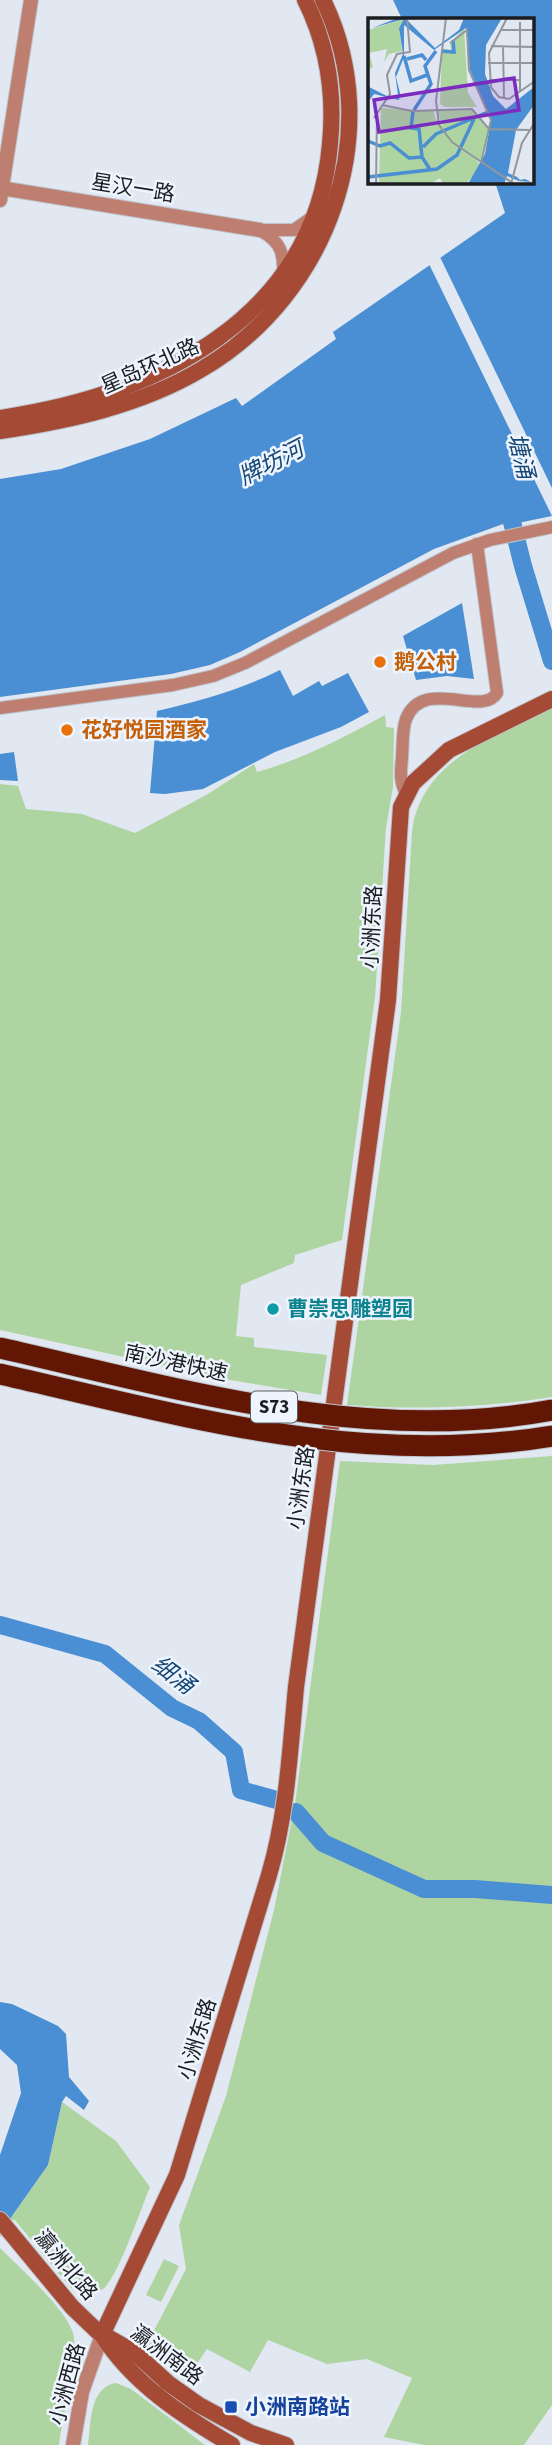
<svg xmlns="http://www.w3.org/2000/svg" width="552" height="2445" font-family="'Source Sans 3','Noto Sans SC',sans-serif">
	<rect width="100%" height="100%" fill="#e1e8f1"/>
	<g fill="#aed5a1">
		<path d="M552 707V1397C483 1408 416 1410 347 1405L401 1012 412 832C420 761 496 735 552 707Z"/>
		<path d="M385 715 386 727 394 728 393 787 386 828 375 997 342 1240 295 1255 294 1263 241 1285 236 1336 254 1338V1347L327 1355 321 1395 230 1380 0 1330V784L18 786 26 809 82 814 135 833 208 794 254 764 257 772C303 759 343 738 385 715Z"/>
		<path d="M552 1456V2405L524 2445H424L384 2437 412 2378 367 2359 327 2364 268 2340 250 2372 207 2349 186 2380 146 2346 186 2269 179 2225 226 2096 274 1910 295 1804 340 1461 433 1465Z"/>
		<path d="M62 2102 116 2141 150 2187C141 2208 118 2278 103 2289 93 2296 81 2294 71 2288L14 2219 0 2237V2233L48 2165Z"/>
		<path d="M0 2248C19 2267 66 2309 73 2333 79 2355 62 2419 59 2445H0Z"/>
		<path d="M164 2259 179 2266 161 2302 146 2295Z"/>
		<path d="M116 2383 131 2389 205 2445H88C91 2424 89 2387 116 2383Z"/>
	</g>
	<g fill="#4a8ed3">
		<path d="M393 0H552V516L513 524V546L508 528 503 524 434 549 240 652 210 665 171 674 0 697V479L61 469 150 439 236 398 242 406 336 339 333 332 505 213 495 182H533V19H402Z"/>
		<path d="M462 603 474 679 447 676 416 680 403 636Z"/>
		<path d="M280 670 293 696 319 681 322 686 348 673 369 712 341 727 275 752 203 789 165 794 150 793 157 711C200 701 240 690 280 670Z"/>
		<path d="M14 752 18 781 0 780V754Z"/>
		<path d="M0 2002 12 2004 58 2026 66 2034 69 2077 89 2101 84 2110 66 2096 62 2102 48 2165 0 2233V2155L21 2093 17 2065 0 2049Z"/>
	</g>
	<path fill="#e1e8f1" d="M439 255 552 488V516L428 262Z"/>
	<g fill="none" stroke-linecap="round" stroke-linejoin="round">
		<g stroke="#4a8ed3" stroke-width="18">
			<path d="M507 502 523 566 552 661"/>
			<path d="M0 1625 105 1654 172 1708 199 1721 234 1752 241 1790 280 1801"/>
			<path d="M296 1812 323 1843 424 1889H475L552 1895"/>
		</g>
		<g stroke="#bdc3cb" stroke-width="14">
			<g id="minor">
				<path d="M260 230H294L311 218"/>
				<path d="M263 232C280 242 284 253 283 272"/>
				<path d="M0 708 173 685 213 676 245 663 453 553 490 540 552 527"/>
				<path d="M406 793C399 782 401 770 402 757 403 745 402 730 406 719 423 676 482 718 497 693L477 544"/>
			</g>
		</g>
		<g stroke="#bdc3cb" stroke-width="16">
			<g id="tertiary">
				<path d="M0 188 260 230"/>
				<path d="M0 200 31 0"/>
				<path d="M73 2445 82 2392 102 2335"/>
			</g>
		</g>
		<g stroke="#bdc3cb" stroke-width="18">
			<g id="secondary">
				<path d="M0 418C155 395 315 320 330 144 335 93 328 46 305 0"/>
				<path d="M0 431C69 421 142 405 202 369 327 296 388 133 323 0"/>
				<path d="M0 2220 72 2307 97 2331 134 2352 168 2383 199 2405 251 2433 286 2445"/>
				<path d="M102 2335 177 2175 269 1875C287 1814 290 1751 296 1687L388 1000 401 807 413 783 449 750 552 699"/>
				<path d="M102 2335C133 2384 183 2416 232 2445"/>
			</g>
		</g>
		<use href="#minor" stroke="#bf7f70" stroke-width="12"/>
		<use href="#tertiary" stroke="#bf7f70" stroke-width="14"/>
		<use href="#secondary" stroke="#a54a35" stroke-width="16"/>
		<g stroke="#bdc3cb" stroke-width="23" stroke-linecap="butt">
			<g id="motorway-bridge">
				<path d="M0 1348C181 1389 366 1445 552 1410"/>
				<path d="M0 1374C185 1416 360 1468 552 1436"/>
			</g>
		</g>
		<use href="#motorway-bridge" stroke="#621705" stroke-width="21"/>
	</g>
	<g fill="#e8710a" stroke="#eef5fe" stroke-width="2.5">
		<circle cx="380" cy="662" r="7"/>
		<circle cx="67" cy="730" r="7"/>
	</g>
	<circle fill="#0f9aa8" stroke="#eef5fe" stroke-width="2.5" cx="273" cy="1309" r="7"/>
	<rect fill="#1a4fb4" stroke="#eef5fe" stroke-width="2.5" x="224" y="2400" width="14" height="14" rx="3.5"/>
	<g text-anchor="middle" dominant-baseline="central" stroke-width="5" stroke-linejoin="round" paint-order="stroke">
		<rect fill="#eef5fe" stroke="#5a5e63" stroke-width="2" x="251" y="1391.5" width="46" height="31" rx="5"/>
		<g font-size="19" font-weight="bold" fill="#1b1d20">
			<text x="274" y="1407">S73</text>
		</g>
		<g font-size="21" fill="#1b1d20" stroke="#eef5fe">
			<text transform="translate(133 188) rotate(9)">星汉一路</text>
			<text transform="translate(150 366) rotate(-24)">星岛环北路</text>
			<text transform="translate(372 927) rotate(-87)">小洲东路</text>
			<text transform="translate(176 1363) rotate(12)">南沙港快速</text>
			<text transform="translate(301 1488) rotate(-82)">小洲东路</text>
			<text transform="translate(197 2039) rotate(-73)">小洲东路</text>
			<text transform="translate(66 2265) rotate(50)">瀛洲北路</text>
			<text transform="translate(167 2355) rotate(37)">瀛洲南路</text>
			<text transform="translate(67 2384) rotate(-75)">小洲西路</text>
		</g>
		<g font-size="21" font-weight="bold" fill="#c56008" stroke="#eef5fe" text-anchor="start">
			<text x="394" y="662">鹅公村</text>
			<text x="81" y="730">花好悦园酒家</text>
		</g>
		<g font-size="21" font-weight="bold" fill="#0d838f" stroke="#eef5fe" text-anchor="start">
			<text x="287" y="1309">曹崇思雕塑园</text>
		</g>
		<g font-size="21" font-weight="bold" fill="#164399" stroke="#eef5fe" text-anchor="start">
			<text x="245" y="2407">小洲南路站</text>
		</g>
		<g font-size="23" font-style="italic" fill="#174775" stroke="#eef5fe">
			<text transform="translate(521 456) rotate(76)">塘涌</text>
			<text transform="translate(271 463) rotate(-27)">牌坊河</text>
			<text transform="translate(173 1675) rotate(37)">细涌</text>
		</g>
	</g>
	<g transform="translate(368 18)">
		<rect width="166" height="166" fill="#e1e8f1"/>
		<path d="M37 1 31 9 34 33 21 36 16 44 19 31 1 35 5 49 0 52V12ZM96 11 100 75 109 89H77L72 86 74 31 83 32 82 25ZM13 90 66 93 67 100 112 146 105 158 98 166H75L72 160 62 166 11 165ZM103 91 121 112 113 143 79 118 69 93Z" fill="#aed5a1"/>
		<path d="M30 0H37L67 30 91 12 96 0H134L118 27 117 56 125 78 138 91 166 69V87L148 112 140 155 149 159 152 162 157 161 163 164 151 163 139 158 136 166H100L117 136 123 103 102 52 98 10 66 32 36 7V39L28 59 32 75 31 82 6 76 0 84 1 69 23 80 30 77 27 55 35 36 31 10 36 1 4 10Z" fill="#4a8ed3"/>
		<path fill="none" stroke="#4a8ed3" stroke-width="3.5" d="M73 33 86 34 85 22M36 38 43 63 59 57M39 41 54 37 58 42M46 92 63 66 57 48 68 33M45 94 43 110 51 111 54 139M0 123 12 128 22 125 41 140 54 139 63 153M55 129 68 116 120 94M0 159 69 151 89 137 106 101"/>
		<path fill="none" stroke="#92979d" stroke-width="2" d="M78 0 68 83 71 107 84 124 146 166M139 0 121 35 123 69 131 79 141 81 167 63M132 12H167M82 25 99 12 101 52 123 102 113 145M123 28 167 29M135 29 136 80M120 45H167M121 62H152M152 74V4M14 87 44 93 104 91 121 111 161 112M6 100 22 76 19 57 29 36 42 34 39 0M8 166 9 96M143 166 154 125 167 104"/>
		<path fill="#7b2cbf" fill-opacity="0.15" stroke="#7b2cbf" stroke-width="3.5" d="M146 60 151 92 11 114 6 82Z"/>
		<rect width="166" height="166" fill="none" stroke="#1b1d20" stroke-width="3.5"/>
	</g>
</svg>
